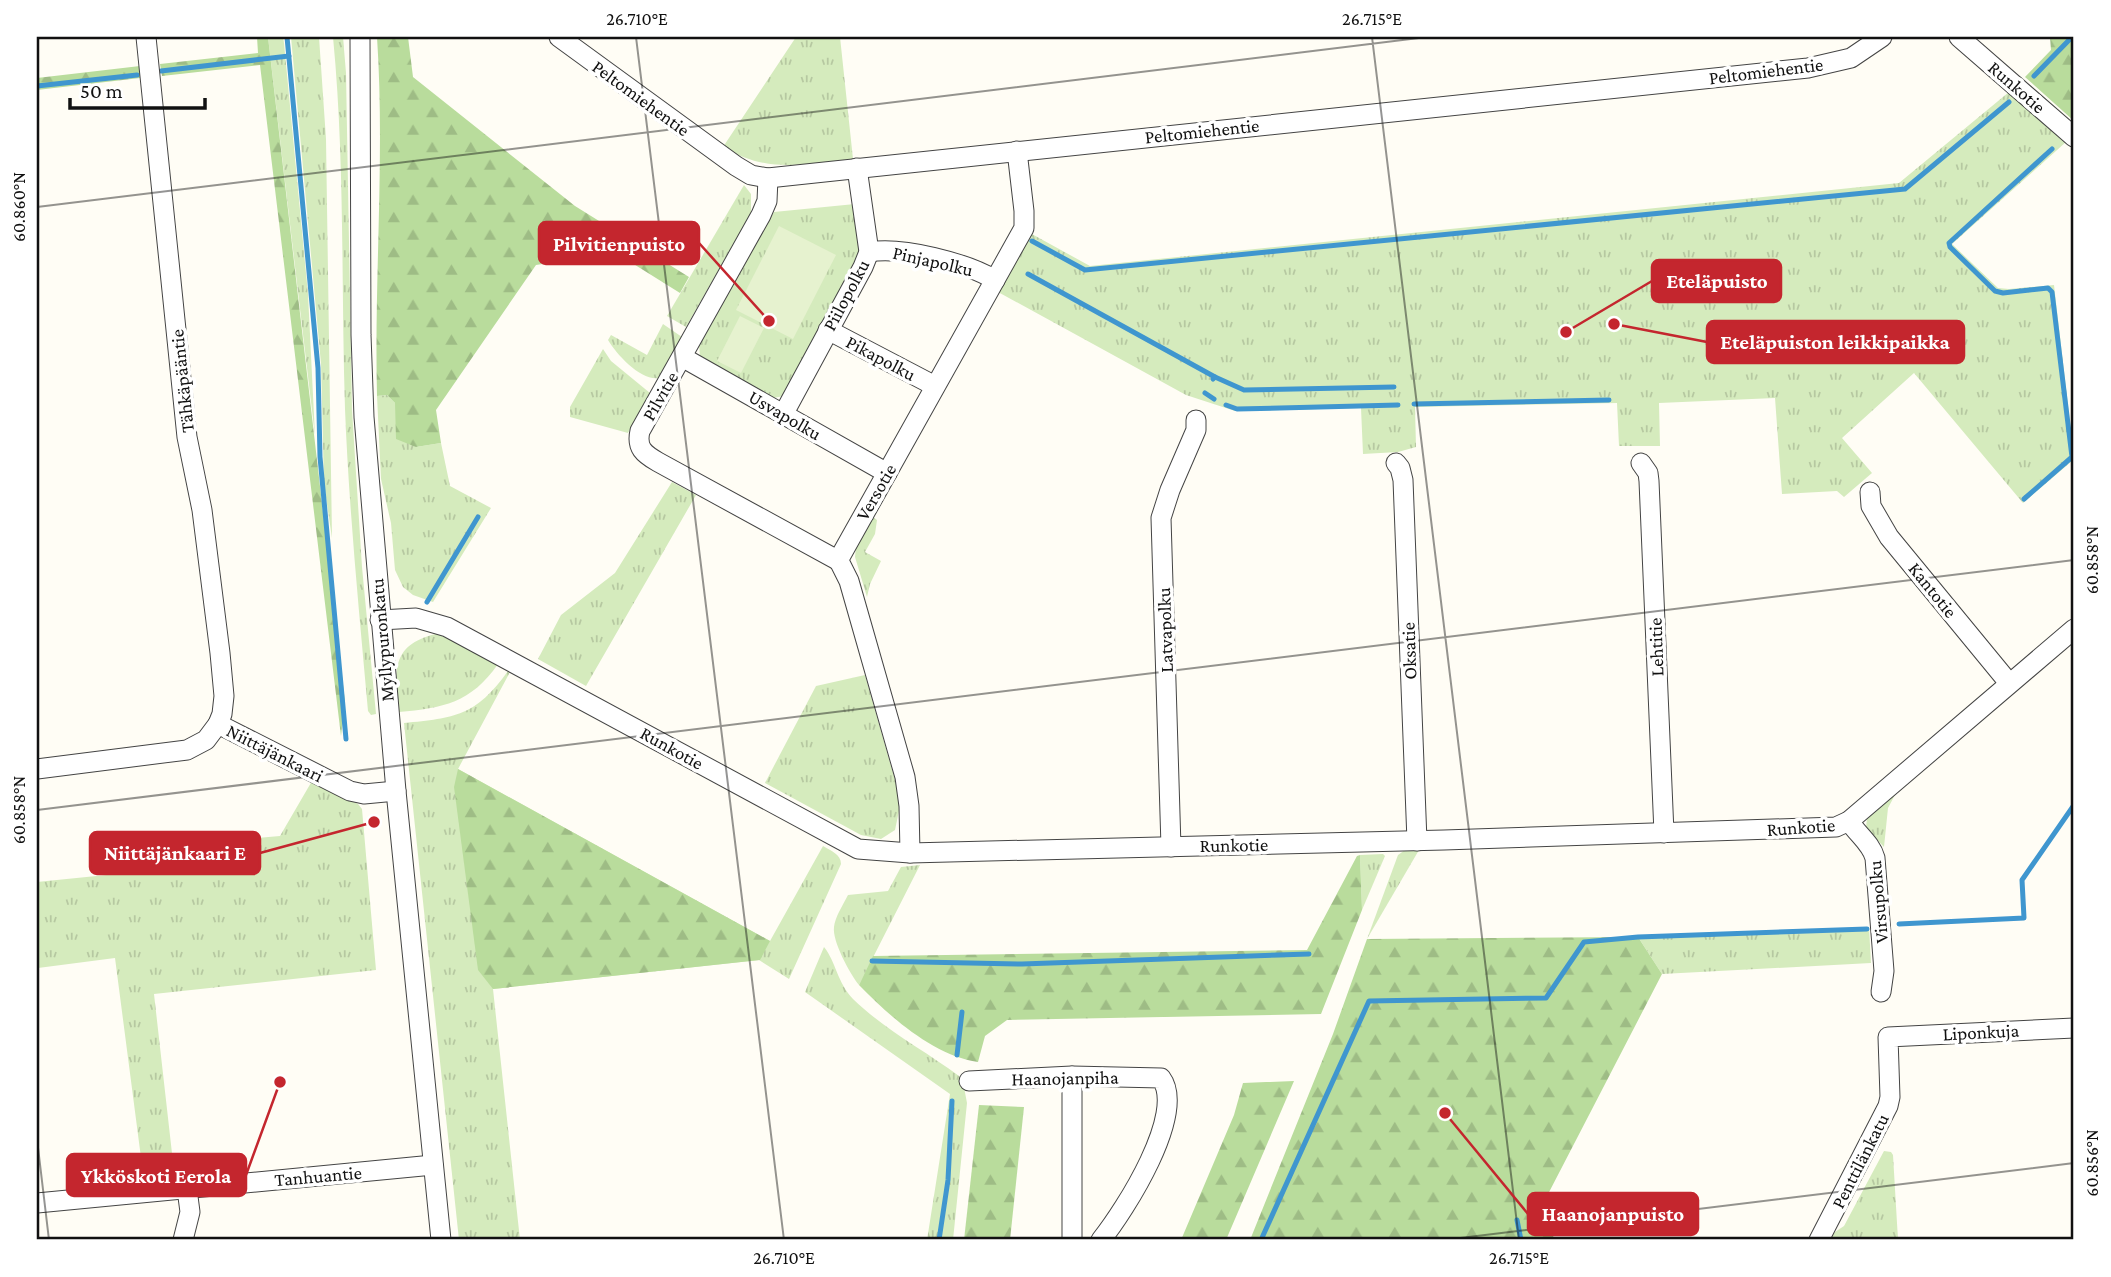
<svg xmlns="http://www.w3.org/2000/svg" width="2111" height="1277" font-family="'Crimson Pro',serif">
	<defs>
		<pattern id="grass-tufts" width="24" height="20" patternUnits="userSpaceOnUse" patternTransform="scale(1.75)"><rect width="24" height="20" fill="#d5ebbd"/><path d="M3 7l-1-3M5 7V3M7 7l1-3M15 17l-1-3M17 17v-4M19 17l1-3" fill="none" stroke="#b6c8a1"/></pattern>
		<pattern id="forest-firs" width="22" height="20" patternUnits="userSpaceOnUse" patternTransform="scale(1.75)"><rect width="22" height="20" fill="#b9dc9c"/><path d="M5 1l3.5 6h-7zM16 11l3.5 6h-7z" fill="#9ebc85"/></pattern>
	</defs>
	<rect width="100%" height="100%" fill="#fffdf5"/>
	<g fill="url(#grass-tufts)">
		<path d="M268 37H283L284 43 308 294 315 436Z"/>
		<path d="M291 37H319L326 139 332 538 324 484 321 364Z"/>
		<path d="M333 37H343L346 73 352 410 362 567 376 714 371 715 368 711C359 610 349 510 345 409 341 285 345 160 333 37Z"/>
		<path d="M796 37H840L853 159C803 164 768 174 723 147Z"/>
		<path d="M2009 92 2066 142 1952 244 1998 288 2009 289 2054 285 2074 457 2072 461 2023 503 1914 373 1842 438 1872 473 1844 497 1837 491 1782 494 1775 398 1659 403 1660 446H1619L1617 403 1415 407 1416 447 1398 452 1363 454 1361 408 1235 411 1186 395 998 292 1030 233 1090 266 1899 183Z"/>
		<path d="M744 185 751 194V213L686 327 667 316Z"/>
		<path d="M855 204 860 256 784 396 773 398 700 357 699 345 774 212Z"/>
		<path d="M663 324 682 337 659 378C641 381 617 355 608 340L611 335 647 355Z"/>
		<path d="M603 349 611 361 650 393 628 433 570 417V407Z"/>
		<path d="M387 395 395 403 416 447 441 443 450 486 491 508 433 602 413 595 403 587 395 570 391 523 381 479 377 396Z"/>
		<path d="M672 482 696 495 586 686 538 659 561 615 615 573Z"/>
		<path d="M873 517 877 520 875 534 865 552 881 561 870 584 867 597 855 557 856 547Z"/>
		<path d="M436 634H443L498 664C471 703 443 708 399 712 395 674 389 645 436 634Z"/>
		<path d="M508 671 510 672 458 769 770 941 823 846C831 851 841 854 841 864L789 979 759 960 493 989 520 1240H459L404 723C455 718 476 716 508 671Z"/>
		<path d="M865 675 897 787 900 806 895 830 881 839 861 835 765 783 816 686Z"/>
		<path d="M312 781 358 804 362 809 376 970 154 994 174 1171 143 1173 115 958 38 968 39 983H37V882L205 865 203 843 280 836Z"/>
		<path d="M1896 793 1888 808 1884 847 1866 828 1867 818Z"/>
		<path d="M1405 850H1419L1367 939 1398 855Z"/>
		<path d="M1383 854 1385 856 1362 910 1360 855Z"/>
		<path d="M920 865 859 985C850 974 832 941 834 927 835 917 843 905 848 895L888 891 901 867Z"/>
		<path d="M1869 927 1871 963 1662 974 1638 937Z"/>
		<path d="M824 947C836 962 837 982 853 999 885 1030 924 1050 959 1076L963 1082 967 1103 953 1240H927L950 1094 805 992Z"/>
		<path d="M1884 1151 1891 1152 1893 1155 1898 1240H1829L1832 1234 1844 1226Z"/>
	</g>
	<g fill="url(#forest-firs)">
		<path d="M257 37H268L345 702 341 736 260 65 162 76 160 64 258 53Z"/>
		<path d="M377 37H408L413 77 575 206 689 277 680 293 616 253 536 265 436 410 441 443 416 447 396 439 395 403 387 395 377 396C374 276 385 157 377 37Z"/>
		<path d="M2050 37H2074V121L2025 77 2051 50Z"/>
		<path d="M140 66V78L37 90V78Z"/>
		<path d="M458 769 770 941 760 960 493 989 478 970 454 787Z"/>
		<path d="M1360 855 1362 910 1321 1014 1007 1020 985 1036 978 1062C934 1056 889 1016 859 985L873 956 1307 950 1357 856Z"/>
		<path d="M1638 937 1662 974 1546 1198 1554 1240H1250L1333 1034 1367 939Z"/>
		<path d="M1294 1081 1226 1240H1181L1234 1115 1243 1083Z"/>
		<path d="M979 1105 1024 1107 1010 1240H964Z"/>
	</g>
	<g fill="#e6f2cf">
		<path d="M779 226 836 255 793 339 736 310Z"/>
		<path d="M740 316 764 328 741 373 717 361Z"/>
	</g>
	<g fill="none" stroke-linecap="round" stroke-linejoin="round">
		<g stroke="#3f96cf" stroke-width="5">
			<path d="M287 37 318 368 320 457 346 739"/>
			<path d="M161 71 289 56"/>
			<path d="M2034 76 2072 37"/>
			<path d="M37 86 137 75"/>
			<path d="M1032 241 1085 270 1905 189 2009 102"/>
			<path d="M1028 274 1215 377 1213 379"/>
			<path d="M1215 377 1244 390 1394 387"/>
			<path d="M1205 393 1214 399"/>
			<path d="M1414 404 1609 400"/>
			<path d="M1226 405 1237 409 1398 405"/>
			<path d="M2024 499 2072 457 2052 292 2048 288 2003 293 1995 291 1950 247 1949 243 2052 149"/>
			<path d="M427 602 478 517"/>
			<path d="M1899 924 2024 918 2022 880 2074 805"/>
			<path d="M872 961 1022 964 1309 954"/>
			<path d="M957 1055 962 1012"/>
			<path d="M1517 1220 1521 1240"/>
			<path d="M939 1240 948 1180 952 1101"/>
			<path d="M1261 1240 1369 1001 1546 998 1584 942 1638 937 1867 929"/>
		</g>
		<g stroke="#444" stroke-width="21">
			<g id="minor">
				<path d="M146 37 187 437 202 510 220 653 224 696 222 714 218 724"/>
				<path d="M360 37 361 335 364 417 396 791 441 1240"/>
				<path d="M559 37 736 166 751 175 768 178 1808 68 1851 58 1882 37"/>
				<path d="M1959 37 2074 137"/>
				<path d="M768 178 767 201 761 215 640 431C636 448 644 454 658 462L839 561"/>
				<path d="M869 252C902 246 967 263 995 280"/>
				<path d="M828 330 935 386"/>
				<path d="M682 357 887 473"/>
				<path d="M784 413 863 267 869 252 857 168"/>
				<path d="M1396 463 1400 468 1403 480 1417 841"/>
				<path d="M1641 463 1648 473 1649 481 1664 833"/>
				<path d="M1870 492 1871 506 1889 537 2009 683"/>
				<path d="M380 620 416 618 447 627 858 849 910 853 1444 840 1836 827 1849 821 2074 629"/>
				<path d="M37 769 187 750 206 740 218 724 350 791 364 794 396 791"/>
				<path d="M1849 821C1857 834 1871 843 1875 858L1884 971 1881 992"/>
				<path d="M1171 847 1161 518 1170 490 1196 430V420"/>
				<path d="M910 853 909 806 905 777 849 581 839 561 840 557 1024 228V211L1017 151"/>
				<path d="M1072 1076V1240"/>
				<path d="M969 1081 1072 1076 1161 1078C1187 1113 1125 1210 1101 1240"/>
				<path d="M37 1203 433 1165"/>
				<path d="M183 1240 190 1212 187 1189"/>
				<path d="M1819 1240 1888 1106 1890 1097 1888 1037 2074 1028"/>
			</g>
		</g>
		<use href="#minor" stroke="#fff" stroke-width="19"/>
	</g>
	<path fill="none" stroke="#111" stroke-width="2" stroke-opacity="0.45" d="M636 37 784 1240M1372 37 1519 1240M37 207 1427 37M37 810 2074 560M37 1139 49 1240M1444 1240 2074 1163"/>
	<g text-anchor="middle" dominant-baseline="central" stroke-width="7" stroke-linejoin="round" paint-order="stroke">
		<g font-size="19" fill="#111" stroke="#fff">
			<text transform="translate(1766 71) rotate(-7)">Peltomiehentie</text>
			<text transform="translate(2017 87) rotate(41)">Runkotie</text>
			<text transform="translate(641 98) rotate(36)">Peltomiehentie</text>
			<text transform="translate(1202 131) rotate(-6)">Peltomiehentie</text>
			<text transform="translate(933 261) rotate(13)">Pinjapolku</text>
			<text transform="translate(846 295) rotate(-62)">Piilopolku</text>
			<text transform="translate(881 358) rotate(28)">Pikapolku</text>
			<text transform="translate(182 381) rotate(-96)">Tähkäpääntie</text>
			<text transform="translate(660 396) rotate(-60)">Pilvitie</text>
			<text transform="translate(785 415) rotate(30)">Usvapolku</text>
			<text transform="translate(876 492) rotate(-60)">Versotie</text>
			<text transform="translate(1933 590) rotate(51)">Kantotie</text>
			<text transform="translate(1165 630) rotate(-92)">Latvapolku</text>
			<text transform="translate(382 640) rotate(-95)">Myllypuronkatu</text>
			<text transform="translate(1656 647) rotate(-92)">Lehtitie</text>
			<text transform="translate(1409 651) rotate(-92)">Oksatie</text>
			<text transform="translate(672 748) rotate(29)">Runkotie</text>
			<text transform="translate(275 753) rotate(27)">Niittäjänkaari</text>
			<text transform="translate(1801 827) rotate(-4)">Runkotie</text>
			<text transform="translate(1234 845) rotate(-1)">Runkotie</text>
			<text transform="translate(1878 902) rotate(-95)">Virsupolku</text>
			<text transform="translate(1981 1032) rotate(-3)">Liponkuja</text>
			<text transform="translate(1065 1078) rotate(-1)">Haanojanpiha</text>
			<text transform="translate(1860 1161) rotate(-63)">Penttilänkatu</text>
			<text transform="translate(318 1176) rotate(-5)">Tanhuantie</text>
		</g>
	</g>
	<path fill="none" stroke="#c4262e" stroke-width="2.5" d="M769 321L699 243M1566 332L1652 281M1614 324L1707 342M374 822L260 853M280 1082L246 1175M1445 1113L1528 1214"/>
	<g fill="#c4262e" stroke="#fff" stroke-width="2.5">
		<circle cx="769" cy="321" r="7"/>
		<circle cx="1566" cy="332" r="7"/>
		<circle cx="1614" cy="324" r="7"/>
		<circle cx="374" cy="822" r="7"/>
		<circle cx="280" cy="1082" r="7"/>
		<circle cx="1445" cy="1113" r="7"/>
	</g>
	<g fill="#c4262e" stroke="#c4262e" stroke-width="2.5">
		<rect x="539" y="222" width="160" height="42" rx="7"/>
		<rect x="1652" y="260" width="129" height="42" rx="7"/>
		<rect x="1707" y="321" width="257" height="42" rx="7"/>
		<rect x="90" y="832" width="170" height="42" rx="7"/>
		<rect x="67" y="1154" width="179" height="42" rx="7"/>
		<rect x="1528" y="1193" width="170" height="42" rx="7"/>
	</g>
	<g font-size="21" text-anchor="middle" font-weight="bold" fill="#fff">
		<text x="619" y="251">Pilvitienpuisto</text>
		<text x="1717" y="288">Eteläpuisto</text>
		<text x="1835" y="349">Eteläpuiston leikkipaikka</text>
		<text x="175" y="860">Niittäjänkaari E</text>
		<text x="156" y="1183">Ykköskoti Eerola</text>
		<text x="1613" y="1221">Haanojanpuisto</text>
	</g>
	<rect width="2111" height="1277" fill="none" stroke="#ffffff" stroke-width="77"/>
	<path d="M70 98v10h135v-10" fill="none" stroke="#111111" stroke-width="3.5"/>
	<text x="80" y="98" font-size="21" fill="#111111" stroke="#ffffff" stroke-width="5" paint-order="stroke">50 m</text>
	<rect x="38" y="38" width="2034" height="1200" fill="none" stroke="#111" stroke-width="2.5"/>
	<g font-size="18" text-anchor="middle" fill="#111">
		<text x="637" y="25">26.710°E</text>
		<text x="1372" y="25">26.715°E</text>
		<text transform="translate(19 207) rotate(-90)" y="6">60.860°N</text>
		<text transform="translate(2092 560) rotate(-90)" y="6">60.858°N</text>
		<text transform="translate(19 810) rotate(-90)" y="6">60.858°N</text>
		<text transform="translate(2092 1163) rotate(-90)" y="6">60.856°N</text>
		<text x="784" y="1264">26.710°E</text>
		<text x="1519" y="1264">26.715°E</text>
	</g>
</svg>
